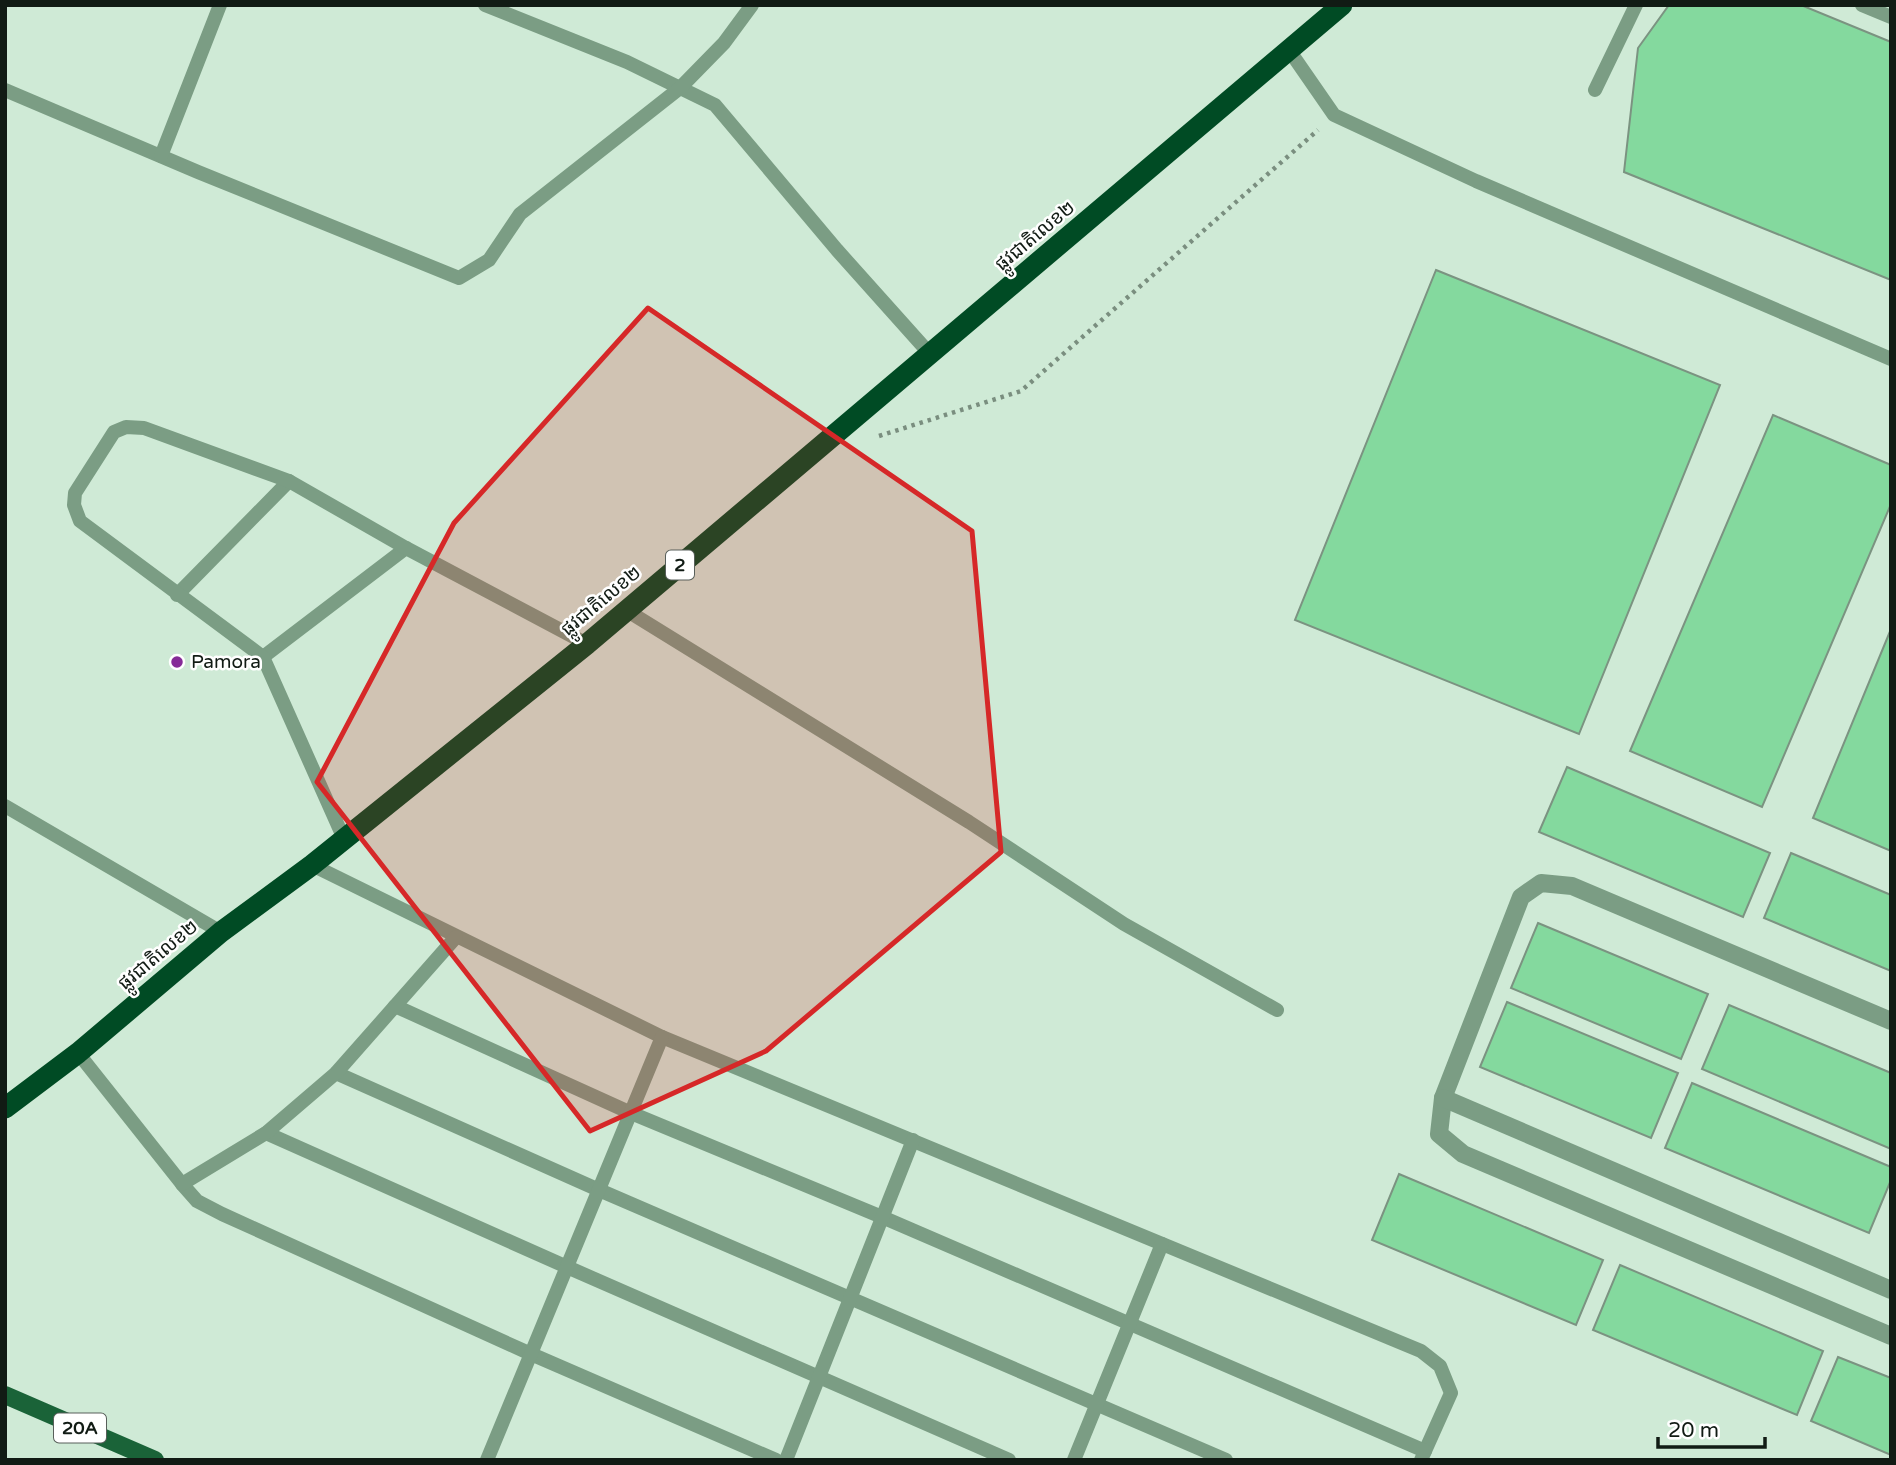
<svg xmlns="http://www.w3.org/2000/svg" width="1896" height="1465" font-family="'Varela Round','Noto Sans Khmer',sans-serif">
	<rect width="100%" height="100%" fill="#cfead6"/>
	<g fill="#84d99e" stroke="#7b9381" stroke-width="2">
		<path d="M1669 5H1801L1891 42V280L1624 172 1638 48Z"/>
		<path d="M1436 270 1720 385 1579 734 1295 620Z"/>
		<path d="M1773 415 1891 465V504L1762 807 1630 751Z"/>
		<path d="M1891 629V851L1813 818Z"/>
		<path d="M1567 767 1770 853 1743 917 1539 832Z"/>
		<path d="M1791 853 1891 895V971L1764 918Z"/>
		<path d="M1538 923 1708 994 1681 1059 1511 988Z"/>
		<path d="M1507 1002 1678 1073 1651 1138 1480 1067Z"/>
		<path d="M1729 1005 1891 1073V1149L1702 1069Z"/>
		<path d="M1692 1083 1891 1167V1180L1869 1233 1665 1148Z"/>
		<path d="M1399 1174 1603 1260 1576 1325 1372 1240Z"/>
		<path d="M1620 1265 1823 1351 1797 1415 1593 1330Z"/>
		<path d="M1838 1357 1891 1378V1455L1811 1421Z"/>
	</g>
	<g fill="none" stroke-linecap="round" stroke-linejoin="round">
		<path stroke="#7a8e7f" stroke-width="4.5" stroke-dasharray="3.5 5" stroke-linecap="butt" d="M879 436 1021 391 1318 130"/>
		<g stroke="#7b9d84" stroke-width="14">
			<path d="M485 5 627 62 715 105 837 250 930 354"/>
			<path d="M1862 5 1891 17"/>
			<path d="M1289 50 1334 115 1476 181 1891 359"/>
			<path d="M5 90 198 172 459 278 489 260 520 214 680 88 724 43 752 5"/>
			<path d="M1595 90 1636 5"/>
			<path d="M161 156 220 5"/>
			<path d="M177 595 289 481"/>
			<path d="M626 610 969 822 1124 924 1277 1010"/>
			<path d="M263 657 406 548"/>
			<path d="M5 806 221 932"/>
			<path d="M344 839 263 657 80 521 74 505 75 493 114 432 126 427 144 428 289 481 406 548 587 644"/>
			<path d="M312 865 662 1037 1421 1351 1440 1366 1451 1393 1421 1460"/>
			<path d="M395 1006 631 1113 882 1217 1425 1451"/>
			<path d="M78 1053 182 1184 197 1201 222 1214 531 1354 776 1460"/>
			<path d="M336 1073 599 1190 1226 1460"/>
			<path d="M266 1133 567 1267 1009 1460"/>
			<path d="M182 1184 266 1133 336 1073 456 937"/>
			<path d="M487 1460 662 1037"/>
			<path d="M786 1460 913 1140"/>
			<path d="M1074 1460 1162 1244"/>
		</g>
		<g stroke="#7b9d84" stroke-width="18">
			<path d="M1891 1021 1572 886 1541 883 1521 897 1443 1098 1439 1134 1463 1154 1891 1336"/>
			<path d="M1443 1098 1891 1290"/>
		</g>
		<path stroke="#1a6338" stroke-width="18" d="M5 1395 155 1460"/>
		<path stroke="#004b24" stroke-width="21" d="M5 1108 78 1053 221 932 312 865 587 644 1342 5"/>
	</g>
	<path fill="#d62828" fill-opacity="0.2" stroke="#d62828" stroke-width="5" stroke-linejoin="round" d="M648 308 972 531 1001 852 766 1051 590 1131 317 782 454 523Z"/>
	<circle fill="#852b97" stroke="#fff" stroke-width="2.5" cx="177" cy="662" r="7"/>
	<g text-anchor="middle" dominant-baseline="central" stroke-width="5" stroke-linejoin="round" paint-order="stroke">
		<g fill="#fff" stroke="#585f5a" stroke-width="2">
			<rect x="666" y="550.5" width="28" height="29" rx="5"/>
			<rect x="54" y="1413.5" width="52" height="29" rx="5"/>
		</g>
		<g font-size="18" font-weight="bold" fill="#111b14">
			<text x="680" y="565">2</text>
			<text x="80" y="1428">20A</text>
		</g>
		<g font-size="19" fill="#111b14" stroke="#fff">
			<text transform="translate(1035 236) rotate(-40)">ផ្លូវជាតិលេខ២</text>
			<text transform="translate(601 601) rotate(-40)">ផ្លូវជាតិលេខ២</text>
			<text transform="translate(158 955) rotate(-40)">ផ្លូវជាតិលេខ២</text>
		</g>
		<g font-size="19" fill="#111b14" stroke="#fff" text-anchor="start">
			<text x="191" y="662">Pamora</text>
		</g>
	</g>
	<rect width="1896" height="1465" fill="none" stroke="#111b14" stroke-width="14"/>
	<path d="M1658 1437v10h107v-10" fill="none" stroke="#111b14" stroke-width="3.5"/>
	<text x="1668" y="1437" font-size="21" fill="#111b14" stroke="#ffffff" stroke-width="5" paint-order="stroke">20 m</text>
</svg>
